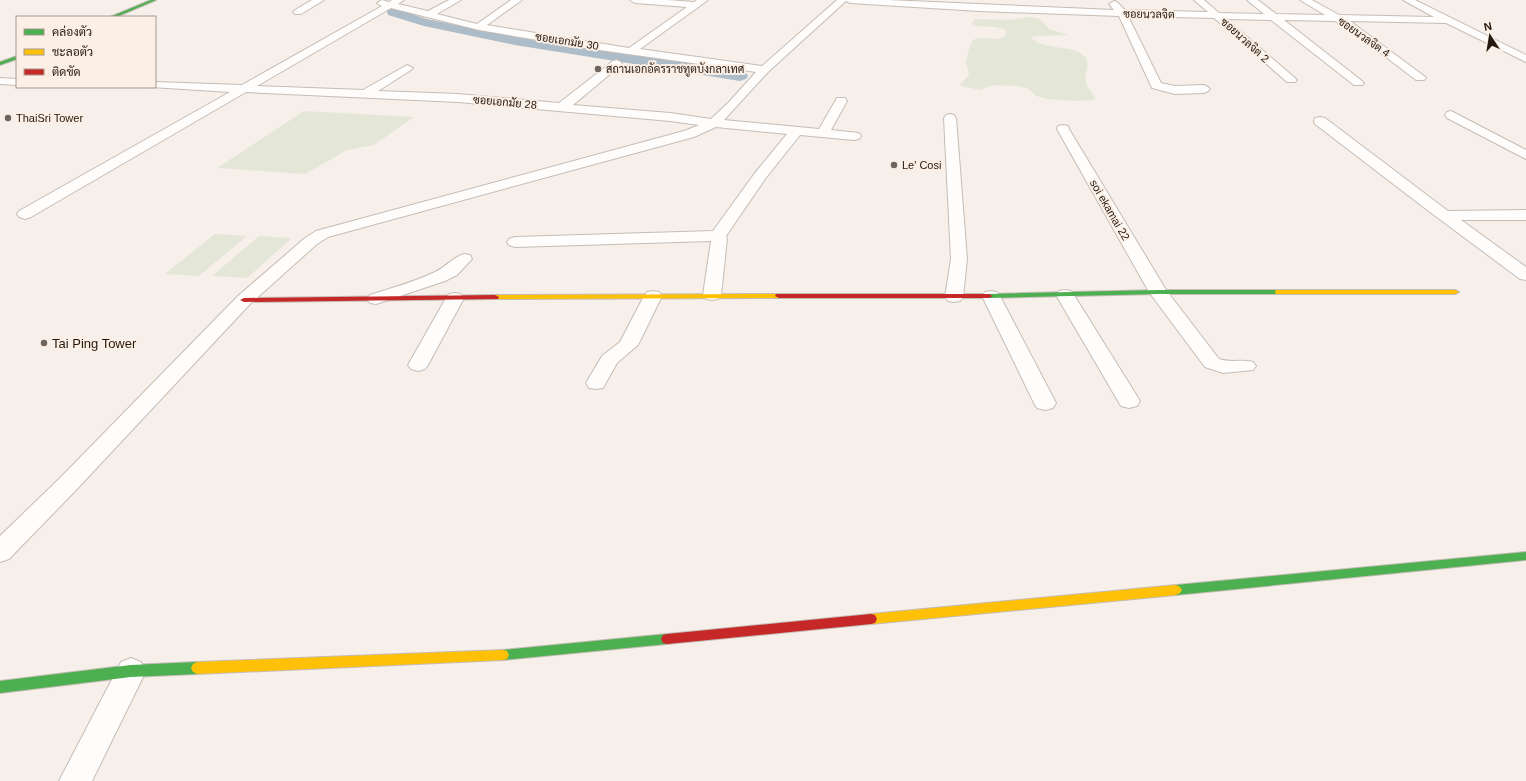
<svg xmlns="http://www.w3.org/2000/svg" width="1526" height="781" font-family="Arial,Sarabun,sans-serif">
	<rect width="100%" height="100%" fill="#f7f0ea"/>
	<g fill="#e4e7d7">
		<path d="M1030 17 1040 19 1049 29 1069 35 1037 36 1032 37 1031 38C1045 52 1076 43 1086 58 1091 66 1083 75 1086 83 1087 87 1092 92 1094 96V100L1075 101 1047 99 1036 96 1029 89 1017 86 992 85 980 90 962 86 960 84 969 75 966 63 969 48 973 40C984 35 998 44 1007 34L1004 29 995 27 973 26 972 23 975 19 1009 20Z"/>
		<path d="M304 111 414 117 374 145 347 150 305 174 217 168Z"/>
		<path d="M215 234 247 236 199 276 165 274Z"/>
		<path d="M259 236 292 238 247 278 212 276Z"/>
	</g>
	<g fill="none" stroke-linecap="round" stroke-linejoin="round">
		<path fill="#acbcc8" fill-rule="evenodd" d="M393 8 427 19 515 37 740 71 746 73 748 76 746 79 740 81 515 45 424 26 388 15 387 12 388 9Z"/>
		<g stroke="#c5bcb5" stroke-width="2">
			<g id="street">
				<path d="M312 0H324L301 14H295L293 12 295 10Z"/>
				<path d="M382 0 389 2 392 0H404L398 4 428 11 449 0H461L437 14 477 24 511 0H522L487 25 629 48 687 7 635 3 630 0H668L694 2 697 0H708L640 49 762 66 837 0H888L1114 10 1109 4 1114 1 1117 2 1125 10 1208 12 1194 0H1204L1219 13 1264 14 1247 0H1258L1276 14 1325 15 1300 0H1312L1339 15 1434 17 1403 0H1415L1526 55V62L1446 23 1350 21 1424 76 1426 78 1424 80H1416L1348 28 1335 21 1284 20 1362 81 1364 83 1362 85H1354L1271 20 1226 19 1295 78 1297 80 1295 82H1287L1214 18 1128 16 1161 83 1175 86 1204 85 1208 87 1210 89 1208 91 1204 93 1175 94 1152 88 1119 16 979 11 850 3 846 1 768 72 724 120 819 129 837 98H845L847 101 831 130 859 133 861 136 859 139 854 140 800 135 765 179 726 236 727 239 721 295 718 299 712 300 706 299 703 295 711 241 515 247 509 245 507 242 509 239 515 237 713 231 755 173 787 134 716 127 694 137 328 237 317 244 250 304 77 489 9 559 0 562V536L61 477 238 296 305 238 316 231 684 131 699 125 670 121 458 102 246 92 31 217 25 219 19 217 17 214 19 211 230 92 151 87H155V82L242 85 382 6 377 3ZM391 8 479 30 578 47 756 72 729 102 711 119 670 113 573 105 621 65 622 63 617 60 613 61 559 103 458 94 378 91 411 70 413 68 407 65 363 90 257 86Z"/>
				<path d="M0 78 17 79V85L0 84Z"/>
				<path d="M1451 111 1526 150V159L1447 118 1445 115 1447 112Z"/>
				<path d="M950 114 954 115 956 118 967 259 963 297 960 301 954 302 948 301 945 297 951 259 944 118 946 115Z"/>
				<path d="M1320 117 1325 118 1448 211 1526 210V220H1461L1526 267V280L1520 279 1426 209 1315 124 1314 121 1315 118Z"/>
				<path d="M1063 125 1068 126 1069 129 1166 290 1219 359C1230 363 1242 359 1253 362L1256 366 1253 370 1223 373 1205 367 1149 292 1057 129 1058 126Z"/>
				<path d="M464 254 470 255 472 259 457 275 445 281 376 304 370 303 367 299 370 295C391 288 415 282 435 272 446 267 453 257 464 254Z"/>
				<path d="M1065 290 1071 291 1074 295 1140 401 1137 406 1129 408 1121 406 1118 401 1056 295 1059 291Z"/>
				<path d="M653 291 659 292 662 296 638 345 617 363 603 388 596 389 589 388 586 383 602 356 620 342 644 296 647 292Z"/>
				<path d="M991 291 997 292 1000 296 1056 403 1053 408 1045 410 1037 408 1034 403 982 296 985 292Z"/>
				<path d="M455 293 461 294 464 298 428 365 425 369 418 371 411 369 408 365 446 298 449 294Z"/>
				<path d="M131 658 141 662 146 671 92 781H59L121 662Z"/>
			</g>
		</g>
		<g stroke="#c5bcb5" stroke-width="2">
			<g id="fast">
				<path d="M151 0H156L116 17H110Z"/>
				<path d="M17 56V59L0 65V62Z"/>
				<path d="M1158 290H1279L1283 292 1279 294H1158L989 298 985 296 989 294Z"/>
				<path d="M1526 552V560L1176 595 1172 593 1170 590 1172 587 1176 585Z"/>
				<path d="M667 634 671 635 673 639 671 643 667 644 503 660 499 659 497 655 499 651 503 650Z"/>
				<path d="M197 662 201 664 203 668 201 672 197 674 131 677 0 693V681L131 665Z"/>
			</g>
		</g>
		<g stroke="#c5bcb5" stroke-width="2">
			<g id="slow">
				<path d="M1276 290H1455L1459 292 1455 294H1276L1275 292Z"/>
				<path d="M779 294 783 296 782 298 495 299 491 297 495 295Z"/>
				<path d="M1176 585 1180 587 1182 590 1180 593 1176 595 871 624 867 623 865 619 867 615 871 614Z"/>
				<path d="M503 650 507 651 509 655 507 659 503 660 197 674 193 672 191 668 193 664 197 662Z"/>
			</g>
		</g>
		<g stroke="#c5bcb5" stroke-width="2">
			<g id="jam">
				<path d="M776 294H989L993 296 989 298H779L775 296Z"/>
				<path d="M495 295 499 297 498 299 244 302 240 300 244 298Z"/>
				<path d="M871 614 875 615 877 619 875 623 871 624 667 644 663 643 661 639 663 635 667 634Z"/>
			</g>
		</g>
		<use href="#street" fill="#fefdfc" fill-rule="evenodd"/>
		<use href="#fast" fill="#4caf50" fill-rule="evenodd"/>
		<use href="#slow" fill="#ffc107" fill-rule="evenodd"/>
		<use href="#jam" fill="#c62828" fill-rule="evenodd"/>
	</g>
	<g fill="#6e645c" stroke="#fcefe5" stroke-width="1.5">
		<circle cx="598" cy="69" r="4"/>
		<circle cx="8" cy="118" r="4"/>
		<circle cx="894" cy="165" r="4"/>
		<circle cx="44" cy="343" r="4"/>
	</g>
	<g text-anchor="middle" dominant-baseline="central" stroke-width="4" stroke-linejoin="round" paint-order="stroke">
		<g font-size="11" fill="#24190f" stroke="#fcefe5">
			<text transform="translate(1149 14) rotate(1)">ซอยนวลจิต</text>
			<text transform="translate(1364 37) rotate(35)">ซอยนวลจิต 4</text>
			<text transform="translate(1245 40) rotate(42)">ซอยนวลจิต 2</text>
			<text transform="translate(567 41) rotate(9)">ซอยเอกมัย 30</text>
			<text transform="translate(505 102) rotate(5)">ซอยเอกมัย 28</text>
			<text transform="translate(1110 210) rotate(60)">soi ekamai 22</text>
		</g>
		<g font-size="11" fill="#24190f" stroke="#fcefe5" text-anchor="start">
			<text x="606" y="69">สถานเอกอัครราชทูตบังกลาเทศ</text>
			<text x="16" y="118">ThaiSri Tower</text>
			<text x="902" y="165">Le' Cosi</text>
		</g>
		<g font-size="13" fill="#24190f" stroke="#fcefe5" text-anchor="start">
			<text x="52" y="343">Tai Ping Tower</text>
		</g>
	</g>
	<rect x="16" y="16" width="140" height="72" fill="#fcefe5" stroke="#a6998f"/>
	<rect x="24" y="29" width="20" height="6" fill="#4caf50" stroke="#a6998f"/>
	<text x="52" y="36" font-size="12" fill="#24190f">คล่องตัว</text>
	<rect x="24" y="49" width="20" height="6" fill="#ffc107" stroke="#a6998f"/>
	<text x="52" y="56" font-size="12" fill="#24190f">ชะลอตัว</text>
	<rect x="24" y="69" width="20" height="6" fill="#c62828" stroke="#a6998f"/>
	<text x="52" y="76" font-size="12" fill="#24190f">ติดขัด</text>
	<g transform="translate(1490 36) rotate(348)" stroke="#fcefe5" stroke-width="3" paint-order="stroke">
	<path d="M0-3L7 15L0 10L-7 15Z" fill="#24190f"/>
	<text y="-6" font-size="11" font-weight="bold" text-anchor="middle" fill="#24190f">N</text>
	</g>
</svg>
